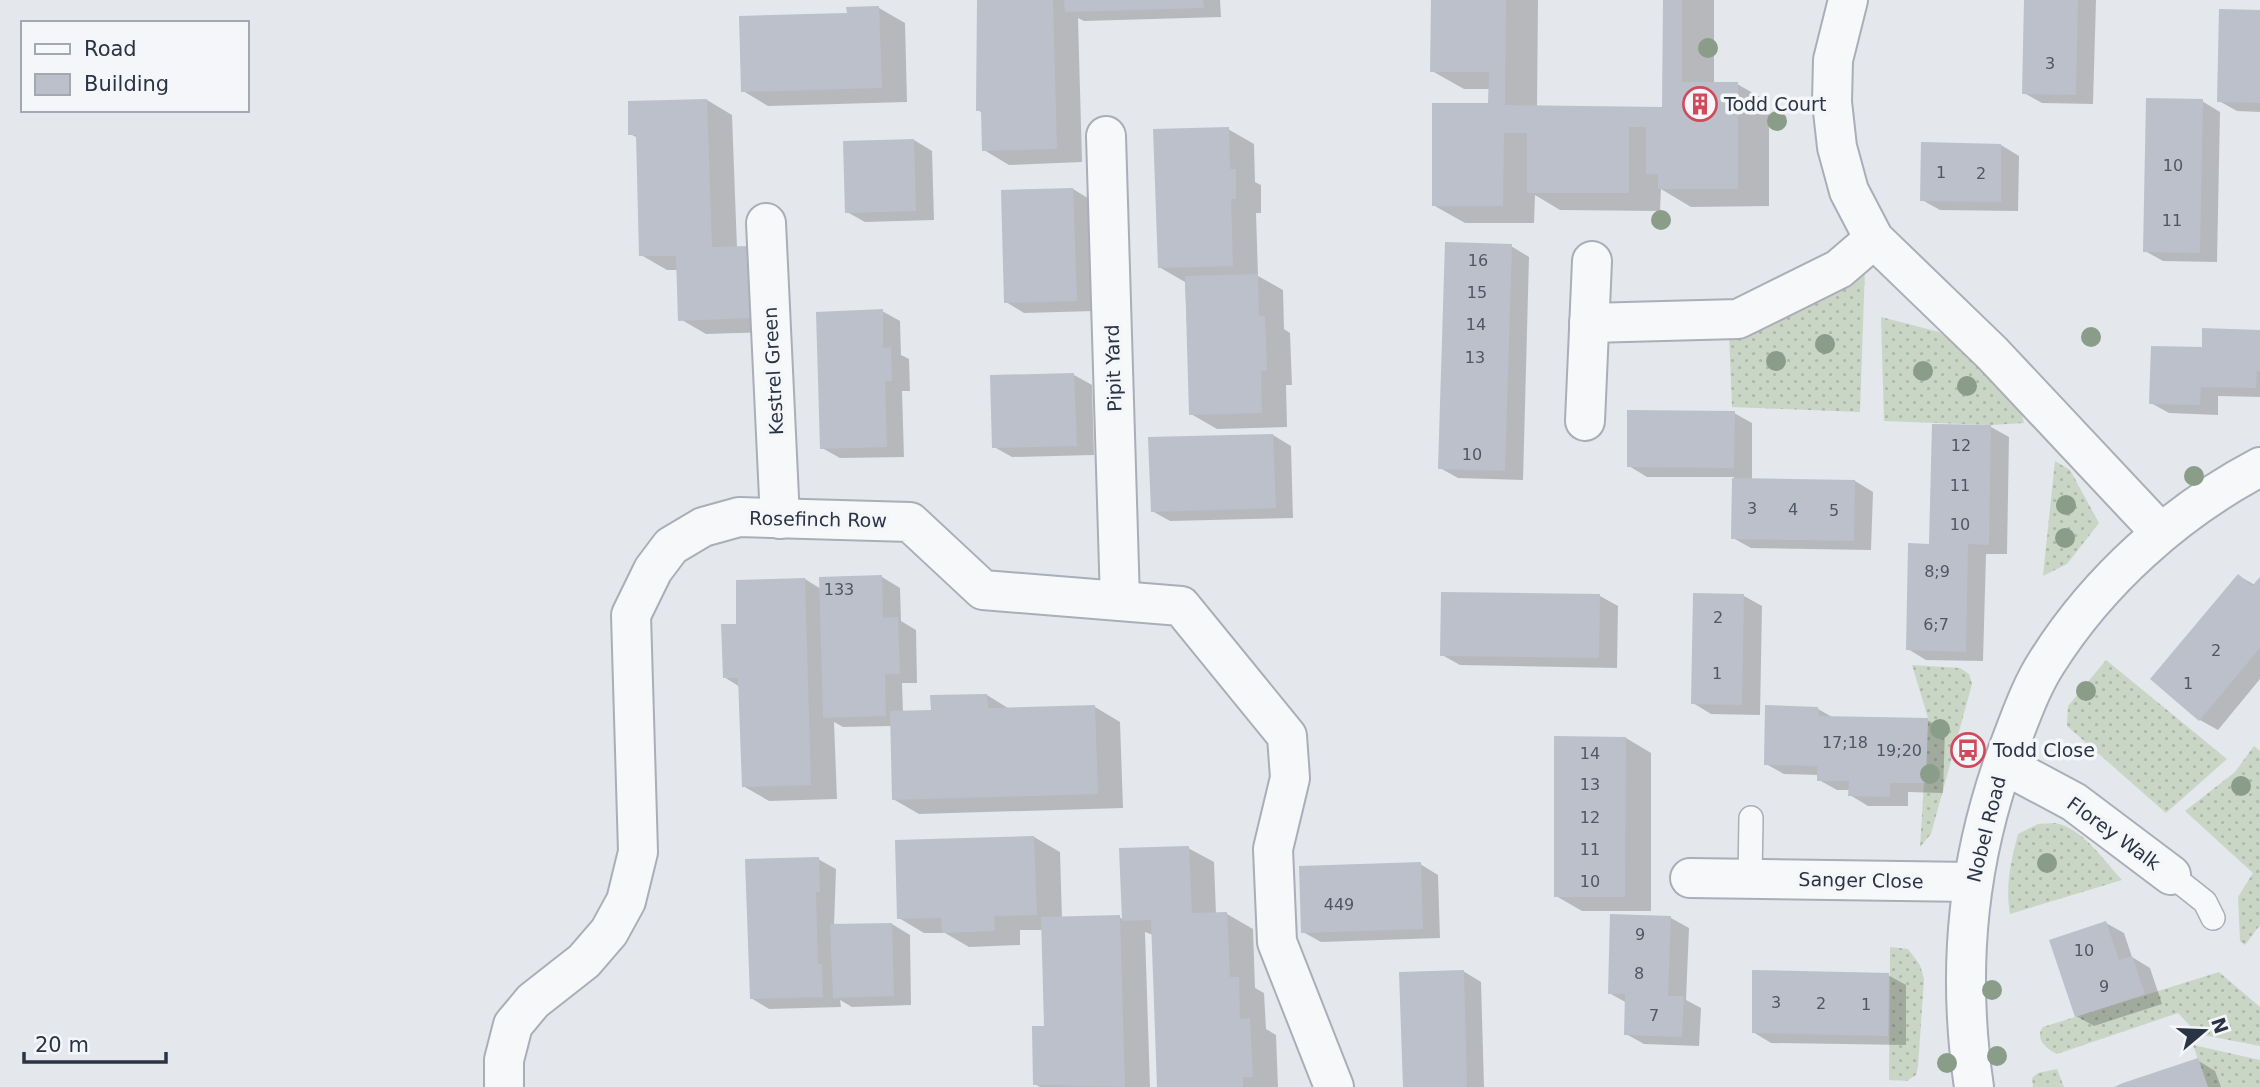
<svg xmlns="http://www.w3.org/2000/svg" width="2260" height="1087" font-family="'DejaVu Sans',sans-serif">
	<defs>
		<pattern id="grass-dots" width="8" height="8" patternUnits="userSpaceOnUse" patternTransform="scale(1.75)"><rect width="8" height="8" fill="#c9d6c5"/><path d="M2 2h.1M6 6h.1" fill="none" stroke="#adb8ab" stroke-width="1.8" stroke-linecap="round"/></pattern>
	</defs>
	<rect width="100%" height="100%" fill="#e4e7ec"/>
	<g fill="url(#grass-dots)">
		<path d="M1865 267 1860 412 1732 407 1729 333C1791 318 1814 304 1865 267Z"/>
		<path d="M1881 317 1939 332 1964 349 2021 411 2024 423 1991 425 1884 421Z"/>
		<path d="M2055 461 2070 470 2099 523 2067 564 2043 576Z"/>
		<path d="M2106 660 2227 759 2166 813 2067 726 2068 706Z"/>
		<path d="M1912 665 1960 668 1969 674 1972 684 1931 834 1920 847 1928 718Z"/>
		<path d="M2254 746 2260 751V925L2245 945 2240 941 2238 897 2253 873 2185 811 2235 772Z"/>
		<path d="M2055 823C2083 828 2103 860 2122 880L2010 914C2005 886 2011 861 2018 834L2038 824Z"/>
		<path d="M1890 947 1908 949 1920 965 1924 979 1918 1067 1916 1075 1907 1081 1889 1080Z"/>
		<path d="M2219 972 2260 1007V1046L2198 1034 2178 1013 2057 1054C2047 1049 2034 1039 2043 1027Z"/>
		<path d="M2193 1045 2260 1060V1087H2208Z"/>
		<path d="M2057 1069 2064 1087H2033L2032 1078 2038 1073Z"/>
	</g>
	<g fill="#0003">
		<path d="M979 0H1220L1221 17 1084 21 1078 18 1082 162 1009 165 984 150 982 113 978 110Z"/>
		<path d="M1432 0H1538L1537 107 1664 109 1665 0H1714V84H1737L1769 102V206L1691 207 1661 189 1660 211 1560 210 1535 195 1534 223H1465L1433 205 1490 105V89H1464L1432 71Z"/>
		<path d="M2026 0H2096L2093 104 2042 103 2024 93Z"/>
		<path d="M879 8 905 23 907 102 768 106 743 91 848 15Z"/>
		<path d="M2260 12V112L2237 111 2219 101Z"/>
		<path d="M707 100 732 115 737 248 776 332 706 334 680 319 678 270H667L641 255 638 138 630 134Z"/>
		<path d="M2202 101 2220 112 2217 262 2163 261 2145 251Z"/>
		<path d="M1228 129 1254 144 1255 182 1261 185V213H1256L1258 276 1283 290 1284 329 1290 333 1292 385H1286L1287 427 1217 429 1191 414 1185 282 1159 267Z"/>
		<path d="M914 140 932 151 934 220 865 222 847 212Z"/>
		<path d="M2001 145 2019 156 2018 211 1940 210 1922 200Z"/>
		<path d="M1073 189 1091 200 1095 311 1024 313 1006 302Z"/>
		<path d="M1511 246 1529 257 1523 480 1458 478 1440 468Z"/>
		<path d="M882 311 900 321 901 355 909 359 910 391H902L904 457 840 458 822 448Z"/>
		<path d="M2260 314V397L2218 396V415L2169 413 2151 403 2260 332Z"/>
		<path d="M1074 375 1092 385 1094 455 1012 457 994 447Z"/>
		<path d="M1734 413 1752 423V480L1855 481 1873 492 1871 550 1751 548 1733 538 1734 477H1647L1629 466Z"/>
		<path d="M1991 427 2009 437 2007 554H1986L1983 661 1926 660 1908 649 1931 545Z"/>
		<path d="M1273 435 1291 446 1293 518 1170 521 1152 511Z"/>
		<path d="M2239 576 2255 585 2260 579V679L2218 730 2200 720Z"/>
		<path d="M882 577 900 588 901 621 916 630 917 683H902L903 713 933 712 987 695 1011 710 1095 707 1120 722 1123 808 919 814 893 799 892 726 843 727 834 722 837 799 769 801 743 786 740 687 724 677 738 625 805 579 821 589Z"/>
		<path d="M1600 596 1618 606 1617 668 1460 665 1442 655Z"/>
		<path d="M1744 596 1762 606 1760 715 1711 714 1693 703Z"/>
		<path d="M1818 709 1834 718 1927 720 1945 730 1943 793 1908 792V806H1868L1850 795V790H1837L1819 780V775L1784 774 1766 764Z"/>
		<path d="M1626 738 1651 753V911H1582L1556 896Z"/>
		<path d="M1034 837 1060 852 1062 919 1119 917 1124 920 1188 848 1214 862 1216 914H1227L1253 929 1255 988 1264 993 1266 1029 1276 1035 1278 1087H1159L1153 935 1145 932 1150 1087H1040L1035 1084 1046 1028 1043 930H1020V945L969 947 945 933H924L899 918Z"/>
		<path d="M818 859 836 869 834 926 892 924 910 935 911 1005 852 1007 840 1000 841 1007 769 1009 751 998Z"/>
		<path d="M1420 864 1438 875 1440 938 1321 942 1303 932Z"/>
		<path d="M1671 918 1689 928 1686 1000 1701 1008 1699 1046 1644 1044 1626 1034 1627 1003 1609 993Z"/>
		<path d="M2106 923 2124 933 2132 957 2150 968 2162 1004 2094 1026 2076 1016Z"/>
		<path d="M1463 971 1481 982 1484 1087H1405Z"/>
		<path d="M1888 975 1906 985V1045L1771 1043 1753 1032Z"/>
		<path d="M2197 1060 2215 1071 2221 1087H2119Z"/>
	</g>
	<g fill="#bbc0ca">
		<path d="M977 0H1053L1057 149 982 151 981 111H976Z"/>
		<path d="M1064 0H1203L1204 8 1065 12Z"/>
		<path d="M1431 0H1506L1505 105 1662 107 1663 0H1682V82H1738V189H1658V174H1646V127H1629V193H1527V133H1504L1503 206H1432V103H1488L1489 72H1430Z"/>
		<path d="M2024 0H2078L2076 95 2022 94Z"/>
		<path d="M879 6 882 88 741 92 739 16 847 13 846 7Z"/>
		<path d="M2219 9 2260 10V103L2217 102Z"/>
		<path d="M2146 98 2203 99 2200 253 2143 252Z"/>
		<path d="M707 99 712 247 749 246 751 318 678 321 676 256H639L636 135H628V101Z"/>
		<path d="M1229 127 1230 169H1236V199H1231L1233 266 1158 268 1153 129Z"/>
		<path d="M914 139 916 211 845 213 843 141Z"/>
		<path d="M1921 142 2001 144V202L1920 201Z"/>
		<path d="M1073 188 1077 301 1004 303 1001 190Z"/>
		<path d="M1445 242 1512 244 1505 471 1438 469Z"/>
		<path d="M1258 274 1259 316H1265L1267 371H1261L1262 413 1189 415 1185 276Z"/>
		<path d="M883 309V348L891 347 892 381H885L887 447 820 449 816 312Z"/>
		<path d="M2202 328 2260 330V371H2257L2256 388 2201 387 2200 405 2149 404 2151 346 2202 347Z"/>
		<path d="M1074 373 1077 446 992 448 990 375Z"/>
		<path d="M1627 410 1735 411 1734 468 1627 467Z"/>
		<path d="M1932 424 1991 425 1989 545 1968 544 1966 652 1906 650 1908 543 1929 544Z"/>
		<path d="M1273 434 1276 508 1151 512 1148 437Z"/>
		<path d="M1732 478 1855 480 1854 541 1731 539Z"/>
		<path d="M2238 574 2252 586 2260 577V648L2199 721 2150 679Z"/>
		<path d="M882 575 883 618 898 617 900 674H885L886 716 823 718 819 577Z"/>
		<path d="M805 578 811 785 742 787 738 678H723L721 624H736V580Z"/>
		<path d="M1441 592 1600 594 1599 658 1440 656Z"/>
		<path d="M1693 593 1744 594 1742 705 1691 704Z"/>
		<path d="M987 694 988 708 1095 705 1098 794 892 800 890 711 931 710 930 695Z"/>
		<path d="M1765 705 1818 707 1819 716 1928 718 1926 783H1890V797L1848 796 1849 781H1817V766L1764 765Z"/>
		<path d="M1554 736 1626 737 1625 897H1554Z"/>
		<path d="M1034 836 1037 915 994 916 995 931 942 933 941 918 897 919 895 840Z"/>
		<path d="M1189 846 1192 913 1227 912 1230 977H1239L1240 1019 1250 1018 1253 1077H1243V1087H1157L1151 920 1122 921 1119 848Z"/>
		<path d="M819 857 820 892H816L818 964H822L823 997 750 999 745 859Z"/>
		<path d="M1421 862 1423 929 1301 933 1299 866Z"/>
		<path d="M1610 914 1671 916 1668 996H1684L1682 1037 1624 1035 1625 994H1608Z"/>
		<path d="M1120 915 1125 1087 1033 1085 1032 1026H1044L1041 917Z"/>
		<path d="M2106 921 2119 960 2132 956 2145 994 2075 1017 2049 940Z"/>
		<path d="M892 923 894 996 833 998 830 924Z"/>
		<path d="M1464 970 1467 1087H1403L1399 972Z"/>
		<path d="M1752 970 1889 973 1888 1036 1752 1033Z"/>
		<path d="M2198 1058 2208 1087H2114L2123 1083Z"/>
	</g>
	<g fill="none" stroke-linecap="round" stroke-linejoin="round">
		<g stroke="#a9aeb7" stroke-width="26">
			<g id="lane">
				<path d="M2171 875 2205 902 2213 918"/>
				<path d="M1750 879 1751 818"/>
			</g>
		</g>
		<g stroke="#a9aeb7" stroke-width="42">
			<g id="street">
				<path d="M1848 0 1833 60 1832 102 1837 147 1849 191 1874 239 1992 353 2161 533"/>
				<path d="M1106 136 1120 601"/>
				<path d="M766 223 780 519"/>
				<path d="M1589 323 1738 319 1839 269 1874 239"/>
				<path d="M1585 421 1592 261"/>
				<path d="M2003 764 2074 802 2171 875"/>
				<path d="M1690 878 1971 882"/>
				<path d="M504 1087V1060L513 1025 533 1001 584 961 609 932 626 901 638 852 631 615 653 570 671 546 703 527 739 517 910 522 983 590 1181 606 1287 736 1290 778 1273 849 1277 942 1334 1087"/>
				<path d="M1974 1087C1956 966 1968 853 2012 739 2022 713 2032 685 2047 662 2098 581 2176 511 2260 467"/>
			</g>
		</g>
		<use href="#lane" stroke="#f7f8fa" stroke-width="23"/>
		<use href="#street" stroke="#f7f8fa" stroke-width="38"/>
	</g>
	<g fill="#899d89">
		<circle cx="1708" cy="48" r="10"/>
		<circle cx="1777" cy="121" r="10"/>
		<circle cx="1661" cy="220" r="10"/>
		<circle cx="2091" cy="337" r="10"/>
		<circle cx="1825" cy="344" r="10"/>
		<circle cx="1776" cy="361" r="10"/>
		<circle cx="1923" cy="371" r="10"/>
		<circle cx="1967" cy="386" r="10"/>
		<circle cx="2194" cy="476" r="10"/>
		<circle cx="2066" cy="505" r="10"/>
		<circle cx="2065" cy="538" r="10"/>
		<circle cx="2086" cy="691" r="10"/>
		<circle cx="1940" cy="729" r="10"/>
		<circle cx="1930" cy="774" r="10"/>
		<circle cx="2241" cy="786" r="10"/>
		<circle cx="2047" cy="863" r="10"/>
		<circle cx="1992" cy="990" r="10"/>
		<circle cx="1997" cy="1056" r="10"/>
		<circle cx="1947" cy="1063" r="10"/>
	</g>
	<defs>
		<g id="building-ring" transform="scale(1.75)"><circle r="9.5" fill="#f4f6f9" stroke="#d1495b" stroke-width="1.5"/><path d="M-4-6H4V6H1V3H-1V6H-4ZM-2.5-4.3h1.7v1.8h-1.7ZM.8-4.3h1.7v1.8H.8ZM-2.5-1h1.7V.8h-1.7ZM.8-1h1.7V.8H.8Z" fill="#d1495b"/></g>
		<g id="bus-ring" transform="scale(1.75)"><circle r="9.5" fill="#f4f6f9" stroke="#d1495b" stroke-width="1.5"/><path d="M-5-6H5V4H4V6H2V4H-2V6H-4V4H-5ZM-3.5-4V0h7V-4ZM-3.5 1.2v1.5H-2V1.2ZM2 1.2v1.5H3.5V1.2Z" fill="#d1495b"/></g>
	</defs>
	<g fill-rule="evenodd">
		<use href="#building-ring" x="1700" y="104"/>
		<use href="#bus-ring" x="1968" y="750"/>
	</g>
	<g text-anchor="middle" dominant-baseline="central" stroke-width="7" stroke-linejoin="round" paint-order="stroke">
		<g font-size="16" fill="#4f5766">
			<text x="2050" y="63">3</text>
			<text x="2173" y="165">10</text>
			<text x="1941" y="172">1</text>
			<text x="1981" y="173">2</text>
			<text x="2172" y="220">11</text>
			<text x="1478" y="260">16</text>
			<text x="1477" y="292">15</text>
			<text x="1476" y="324">14</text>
			<text x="1475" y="357">13</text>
			<text x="1961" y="445">12</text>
			<text x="1472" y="454">10</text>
			<text x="1960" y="485">11</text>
			<text x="1752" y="508">3</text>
			<text x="1793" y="509">4</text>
			<text x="1834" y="510">5</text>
			<text x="1960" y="524">10</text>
			<text x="1937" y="571">8;9</text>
			<text x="839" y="589">133</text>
			<text x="1718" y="617">2</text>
			<text x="1936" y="624">6;7</text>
			<text x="2216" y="650">2</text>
			<text x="1717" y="673">1</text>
			<text x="2188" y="683">1</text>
			<text x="1845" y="742">17;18</text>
			<text x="1899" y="750">19;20</text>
			<text x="1590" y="753">14</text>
			<text x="1590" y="784">13</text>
			<text x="1590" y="817">12</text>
			<text x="1590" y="849">11</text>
			<text x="1590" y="881">10</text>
			<text x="1339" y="904">449</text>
			<text x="1640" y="934">9</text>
			<text x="2084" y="950">10</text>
			<text x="1639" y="973">8</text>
			<text x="2104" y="986">9</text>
			<text x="1776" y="1002">3</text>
			<text x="1821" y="1003">2</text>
			<text x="1866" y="1004">1</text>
			<text x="1654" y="1015">7</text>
		</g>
		<g font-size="19" fill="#2b3445" stroke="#f4f6f9" text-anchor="start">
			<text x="1724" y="104">Todd Court</text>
			<text x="1993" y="750">Todd Close</text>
		</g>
		<g font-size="19" fill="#2b3445" stroke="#f4f6f9">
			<text transform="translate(1113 368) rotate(-92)">Pipit Yard</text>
			<text transform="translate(773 371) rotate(-93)">Kestrel Green</text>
			<text transform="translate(818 519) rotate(1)">Rosefinch Row</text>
			<text transform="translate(1986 829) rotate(-76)">Nobel Road</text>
			<text transform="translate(2114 833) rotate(36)">Florey Walk</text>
			<text transform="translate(1861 880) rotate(1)">Sanger Close</text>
		</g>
	</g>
	<rect x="21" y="21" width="228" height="91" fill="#f4f6f9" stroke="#a4a8b1" stroke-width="2"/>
	<rect x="35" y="44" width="35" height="10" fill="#f7f8fa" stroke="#a4a8b1" stroke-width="2"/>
	<text x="84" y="56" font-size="21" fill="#2b3445">Road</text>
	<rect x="35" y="74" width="35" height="21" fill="#bbc0ca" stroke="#a4a8b1" stroke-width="2"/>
	<text x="84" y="91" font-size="21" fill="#2b3445">Building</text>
	<g transform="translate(2204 1031) rotate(71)" stroke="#f4f6f9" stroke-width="5" paint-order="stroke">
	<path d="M0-5L12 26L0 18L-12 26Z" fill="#2b3445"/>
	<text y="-10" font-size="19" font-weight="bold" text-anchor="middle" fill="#2b3445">N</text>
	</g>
	<path d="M24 1052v10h142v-10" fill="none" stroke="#2b3445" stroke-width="3.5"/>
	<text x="35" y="1052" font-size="21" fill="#2b3445" stroke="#f4f6f9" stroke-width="5" paint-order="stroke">20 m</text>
</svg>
